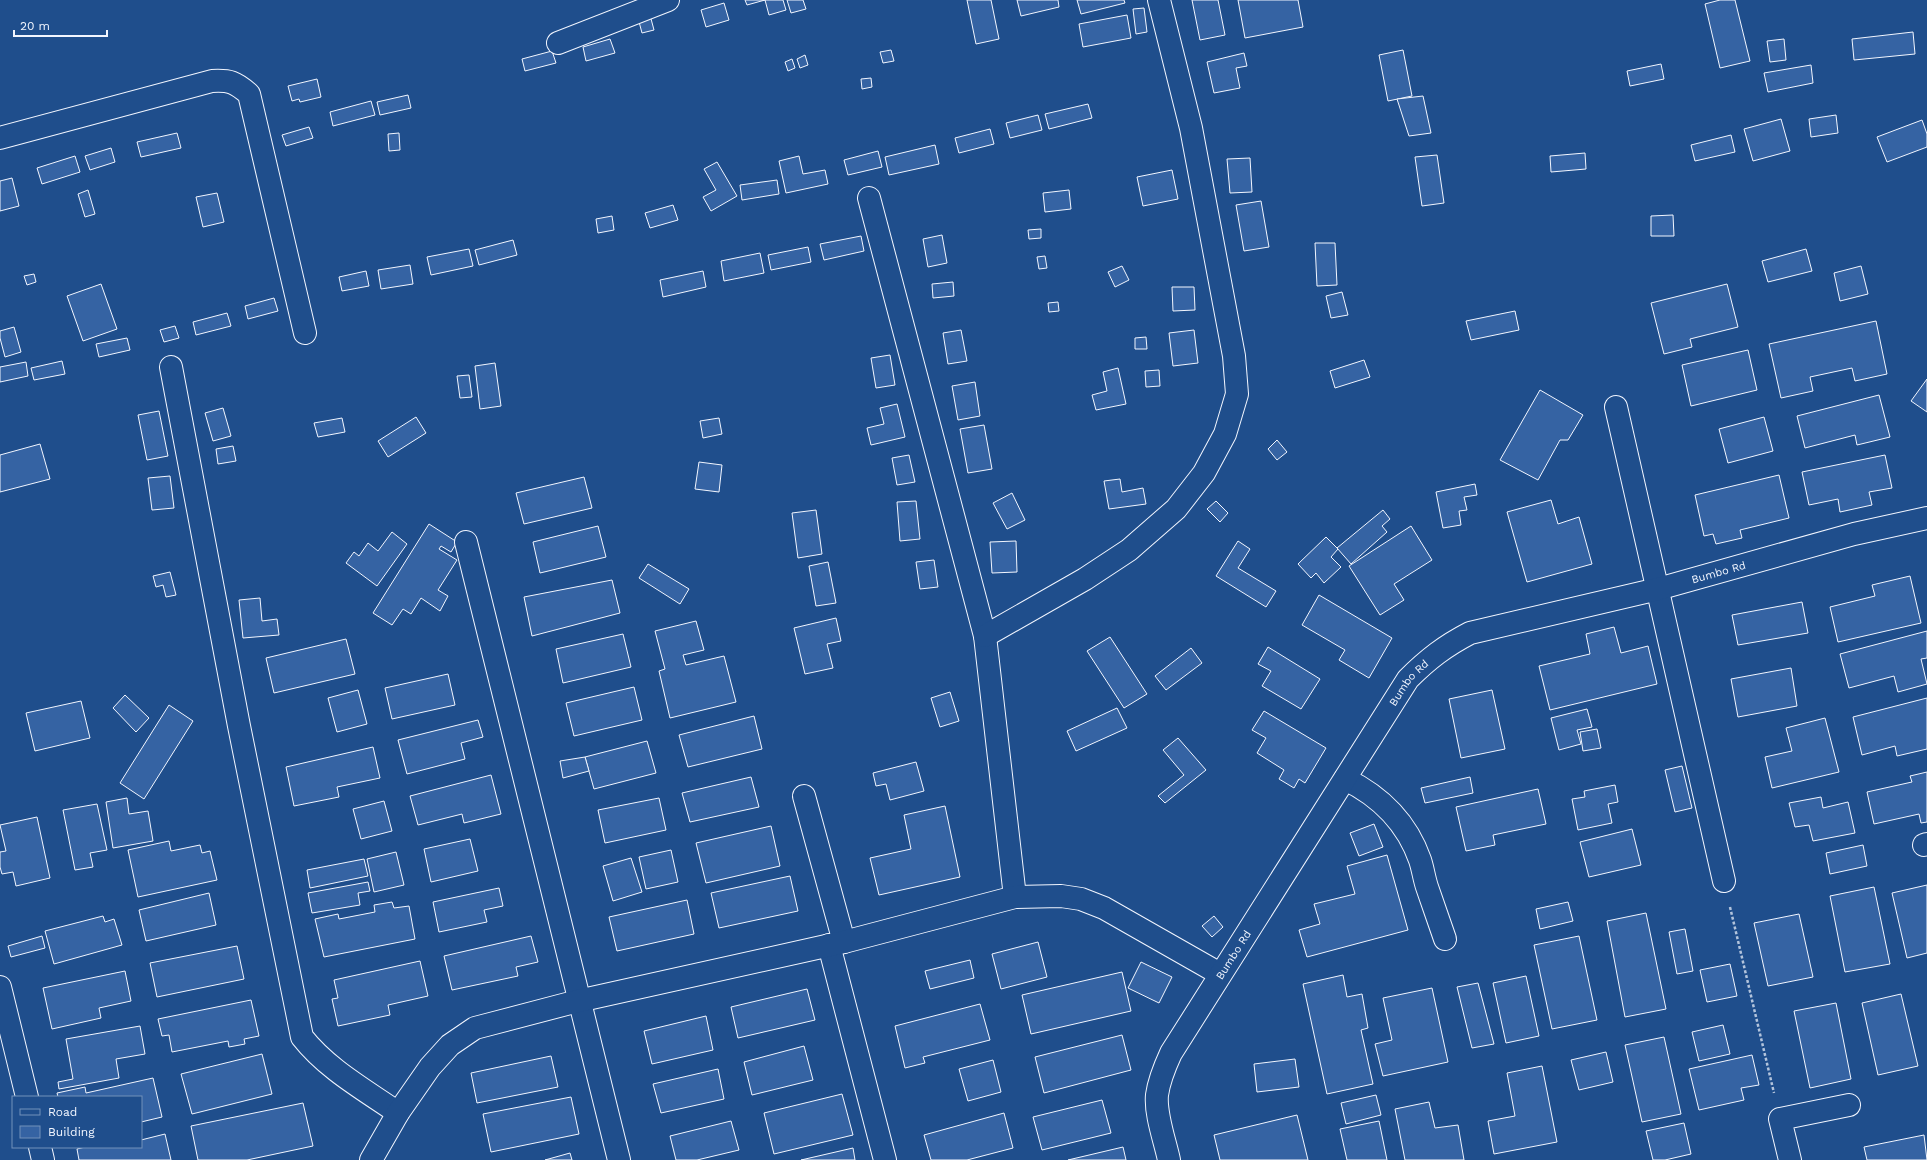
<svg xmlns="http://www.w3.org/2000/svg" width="1927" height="1160" font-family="'Work Sans',sans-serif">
	<rect width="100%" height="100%" fill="#1f4e8c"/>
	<g fill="#3563a3" stroke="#f2f6ff">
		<path d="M745 0H783L786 10 769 15 765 0 747 5Z"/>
		<path d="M787 0H803L806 9 791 13Z"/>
		<path d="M967 0H991L999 39 976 44Z"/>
		<path d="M1017 0H1058L1059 7 1021 16Z"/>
		<path d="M1077 0H1124L1125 3 1081 14Z"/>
		<path d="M1192 0H1218L1225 35 1200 40Z"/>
		<path d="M1238 0H1298L1303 27 1245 38Z"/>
		<path d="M1720 0H1735L1750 61 1720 68 1705 4Z"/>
		<path d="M724 3 729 20 706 27 701 10Z"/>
		<path d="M1144 8 1147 32 1136 34 1133 9Z"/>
		<path d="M650 15 654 30 642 33 638 18Z"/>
		<path d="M1127 15 1131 38 1083 47 1079 24Z"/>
		<path d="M1913 32 1915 54 1854 60 1852 39Z"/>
		<path d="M610 39 615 53 586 61 583 47Z"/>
		<path d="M1784 39 1786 60 1770 62 1767 41Z"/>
		<path d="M891 50 894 61 883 63 880 52Z"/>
		<path d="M1403 50 1412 96 1388 101 1379 55Z"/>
		<path d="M552 51 556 63 525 71 522 59Z"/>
		<path d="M1244 53 1247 66 1236 68 1240 88 1214 93 1207 62Z"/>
		<path d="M805 55 808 65 800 68 797 59Z"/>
		<path d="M792 59 795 68 788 71 785 62Z"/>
		<path d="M1661 64 1664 79 1630 86 1627 71Z"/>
		<path d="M1811 65 1813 83 1768 92 1764 73Z"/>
		<path d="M871 78 872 87 862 89 861 79Z"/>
		<path d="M317 79 321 97 300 102 299 99 292 101 288 86Z"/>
		<path d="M408 95 411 108 380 115 377 102Z"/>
		<path d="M1423 96 1431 133 1409 136 1397 99Z"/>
		<path d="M371 101 375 115 333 126 330 112Z"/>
		<path d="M1088 104 1092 118 1049 129 1045 114Z"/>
		<path d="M1038 115 1042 130 1010 138 1006 123Z"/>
		<path d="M1836 115 1838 133 1811 137 1809 119Z"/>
		<path d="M1781 119 1790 151 1753 161 1744 129Z"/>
		<path d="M1922 120 1927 134V147L1887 162 1877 137Z"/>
		<path d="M309 127 313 138 286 146 282 135Z"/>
		<path d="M990 129 994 144 959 153 955 138Z"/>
		<path d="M177 133 181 148 141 157 137 142Z"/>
		<path d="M399 133 400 150 389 151 388 134Z"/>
		<path d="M1731 135 1735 152 1695 161 1691 145Z"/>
		<path d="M935 145 939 164 889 175 885 157Z"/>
		<path d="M111 148 115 162 90 170 85 156Z"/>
		<path d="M878 151 882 167 848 175 844 160Z"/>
		<path d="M1585 153 1586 169 1551 172 1550 156Z"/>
		<path d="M1437 155 1444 203 1422 206 1415 157Z"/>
		<path d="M75 156 80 172 42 184 37 168Z"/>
		<path d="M799 156 803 174 825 170 828 184 786 193 779 161Z"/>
		<path d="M1250 158 1252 192 1230 193 1227 159Z"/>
		<path d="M717 162 737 196 711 211 703 197 716 190 704 169Z"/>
		<path d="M1172 170 1178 199 1143 206 1137 177Z"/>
		<path d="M12 178 19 206 0 211V181Z"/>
		<path d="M777 180 779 194 742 200 740 185Z"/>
		<path d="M88 190 95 214 85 217 78 194Z"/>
		<path d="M1069 190 1071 209 1045 212 1043 193Z"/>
		<path d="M217 193 224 222 203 227 196 197Z"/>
		<path d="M1261 201 1269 247 1244 251 1236 205Z"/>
		<path d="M673 205 678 220 650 228 645 213Z"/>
		<path d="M1673 215 1674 236H1651V216Z"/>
		<path d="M612 216 614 230 598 233 596 219Z"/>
		<path d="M1041 229V238L1029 239 1028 230Z"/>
		<path d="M942 235 947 263 928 267 923 239Z"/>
		<path d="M861 236 864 251 824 260 820 244Z"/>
		<path d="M513 240 517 255 479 265 475 250Z"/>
		<path d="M1315 243H1335L1337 285 1317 286Z"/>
		<path d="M808 247 811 262 771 270 768 255Z"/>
		<path d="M469 249 473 266 431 275 427 257Z"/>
		<path d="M1806 249 1812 271 1768 282 1762 261Z"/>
		<path d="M760 253 764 273 724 281 721 261Z"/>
		<path d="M1045 256 1047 268 1039 269 1037 257Z"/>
		<path d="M410 265 413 284 381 289 378 270Z"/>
		<path d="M1122 266 1129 280 1115 287 1108 272Z"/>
		<path d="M1861 266 1868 294 1840 301 1834 273Z"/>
		<path d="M366 271 369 286 342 291 339 277Z"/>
		<path d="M703 271 706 287 663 297 660 280Z"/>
		<path d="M34 274 36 282 27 285 24 276Z"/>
		<path d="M953 282 954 296 933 298 932 284Z"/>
		<path d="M101 284 117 329 83 341 67 296Z"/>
		<path d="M1727 284 1738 327 1690 339 1692 347 1664 354 1651 303Z"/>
		<path d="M1172 287H1194L1195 310 1173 311Z"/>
		<path d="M1342 292 1348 315 1331 318 1326 296Z"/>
		<path d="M274 298 278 311 248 319 245 306Z"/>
		<path d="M1058 302 1059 311 1049 312 1048 303Z"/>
		<path d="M1515 311 1519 330 1471 340 1466 321Z"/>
		<path d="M227 313 231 326 196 335 193 322Z"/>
		<path d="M1876 321 1887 374 1855 381 1852 368 1810 377 1813 391 1781 398 1769 344Z"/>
		<path d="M175 326 179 338 164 342 160 330Z"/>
		<path d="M14 327 21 352 5 357 0 338V331Z"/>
		<path d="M961 330 967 361 948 364 943 333Z"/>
		<path d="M1194 330 1198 363 1173 366 1169 333Z"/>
		<path d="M1146 337 1147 349H1135V338Z"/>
		<path d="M127 338 130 350 99 357 96 344Z"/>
		<path d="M1748 350 1757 390 1691 406 1682 365Z"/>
		<path d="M890 355 895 385 876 388 871 358Z"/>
		<path d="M1364 360 1370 377 1335 388 1330 371Z"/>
		<path d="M62 361 65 374 34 380 31 368Z"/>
		<path d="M26 362 28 376 0 382V367Z"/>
		<path d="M495 363 501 406 480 409 475 366Z"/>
		<path d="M1118 368 1126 404 1096 410 1092 395 1107 391 1103 372Z"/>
		<path d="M1159 370 1160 386 1146 387 1145 371Z"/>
		<path d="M469 375 472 397 460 398 457 376Z"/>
		<path d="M1927 379V412L1911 401Z"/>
		<path d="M975 382 980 416 958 420 952 386Z"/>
		<path d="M1540 390 1583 415 1568 440H1560L1538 480 1500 460Z"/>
		<path d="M1879 395 1890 437 1857 445 1855 435 1805 448 1797 416Z"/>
		<path d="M897 404 905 437 871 445 867 428 884 424 880 408Z"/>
		<path d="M223 408 231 436 213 441 205 413Z"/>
		<path d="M159 411 168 456 147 460 138 415Z"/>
		<path d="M416 417 426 433 388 457 378 441Z"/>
		<path d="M1764 417 1773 451 1728 463 1719 429Z"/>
		<path d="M342 418 345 432 318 437 314 423Z"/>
		<path d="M719 418 722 434 703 438 700 421Z"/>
		<path d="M984 425 992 469 968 473 960 429Z"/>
		<path d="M1277 440 1287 452 1277 460 1268 449Z"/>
		<path d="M40 444 50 479 0 492V455Z"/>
		<path d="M233 446 236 461 218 464 216 449Z"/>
		<path d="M909 455 915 482 897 485 892 458Z"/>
		<path d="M1885 455 1892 488 1869 492 1872 505 1840 512 1838 499 1809 505 1802 472Z"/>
		<path d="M699 462 722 465 719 492 695 489Z"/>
		<path d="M1779 475 1789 518 1740 530 1742 538 1716 544 1713 534 1704 536 1695 495Z"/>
		<path d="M170 476 174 508 152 510 148 478Z"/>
		<path d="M584 477 592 508 524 524 516 493Z"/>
		<path d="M1120 479 1122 492 1143 488 1146 504 1109 509 1104 481Z"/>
		<path d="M1475 484 1477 495 1464 497 1467 510 1459 511 1461 525 1443 528 1436 492Z"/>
		<path d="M1012 493 1025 520 1007 529 993 503Z"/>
		<path d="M1551 500 1558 524 1579 517 1592 564 1527 582 1507 512Z"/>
		<path d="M916 501 920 539 900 541 897 502Z"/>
		<path d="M1216 501 1228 513 1220 522 1207 509Z"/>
		<path d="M816 510 822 554 798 558 792 513Z"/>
		<path d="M1383 510 1390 519 1382 526 1387 532 1351 564 1337 548Z"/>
		<path d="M429 524 457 542 451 552 441 546 439 549 457 560 438 590 448 596 440 611 421 598 411 614 403 609 392 625 373 613Z"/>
		<path d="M598 526 606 557 540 573 533 542Z"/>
		<path d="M1411 526 1432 560 1394 584 1404 600 1380 615 1349 566Z"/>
		<path d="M392 532 407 544 377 586 346 563 354 552 359 556 368 543 378 551Z"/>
		<path d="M1326 537 1338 549 1331 557 1341 567 1324 583 1316 573 1311 578 1298 564Z"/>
		<path d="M1016 541 1017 572 992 573 990 542Z"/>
		<path d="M1238 541 1250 549 1238 568 1276 591 1266 607 1216 576Z"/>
		<path d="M934 560 938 587 920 589 916 562Z"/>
		<path d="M828 562 836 603 816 606 809 566Z"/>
		<path d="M648 564 689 589 680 604 639 578Z"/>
		<path d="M170 572 176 595 166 597 163 585 156 587 153 576Z"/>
		<path d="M1910 576 1921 623 1838 642 1830 607 1875 596 1872 585Z"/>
		<path d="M612 580 620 613 532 636 524 597Z"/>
		<path d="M1319 595 1392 638 1369 678 1339 660 1345 650 1302 625Z"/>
		<path d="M260 598 262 621 277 619 279 635 243 638 239 600Z"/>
		<path d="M1802 602 1808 633 1738 645 1732 615Z"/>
		<path d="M836 618 841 641 827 644 833 668 805 674 794 628Z"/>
		<path d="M696 621 704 650 683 655 686 665 724 656 736 702 670 718 659 671 665 669 655 631Z"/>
		<path d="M1614 627 1621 653 1648 646 1657 684 1550 710 1539 666 1590 654 1586 634Z"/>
		<path d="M1927 631V658L1921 659 1927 684 1898 692 1894 676 1849 688 1840 654Z"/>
		<path d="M623 634 631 667 563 683 556 649Z"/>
		<path d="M1110 637 1147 694 1124 708 1087 651Z"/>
		<path d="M346 639 355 674 274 693 266 658Z"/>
		<path d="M1268 647 1320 679 1301 709 1262 686 1271 671 1258 664Z"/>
		<path d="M1191 648 1202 663 1166 690 1155 676Z"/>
		<path d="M1791 668 1797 706 1738 717 1731 679Z"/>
		<path d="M448 674 455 705 392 719 385 688Z"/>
		<path d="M634 687 642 720 574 736 566 703Z"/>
		<path d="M358 690 367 724 337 732 328 698Z"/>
		<path d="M1492 690 1505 749 1461 758 1449 699Z"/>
		<path d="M950 692 959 721 940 727 931 698Z"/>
		<path d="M125 695 149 718 136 732 113 708Z"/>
		<path d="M1927 698V749L1897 756 1895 746 1862 755 1853 717Z"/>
		<path d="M81 701 90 738 35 751 26 713Z"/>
		<path d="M169 705 193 721 144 799 120 783Z"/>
		<path d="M1117 708 1127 728 1076 751 1067 731Z"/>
		<path d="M1587 709 1592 727 1577 730 1581 744 1559 750 1551 718Z"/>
		<path d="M1264 711 1326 748 1305 783 1299 779 1294 788 1279 779 1284 770 1257 753 1266 738 1252 730Z"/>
		<path d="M754 716 762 749 688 767 679 735Z"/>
		<path d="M1825 718 1839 772 1772 788 1765 757 1792 751 1786 728Z"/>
		<path d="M478 720 483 737 461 743 465 759 407 774 398 740Z"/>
		<path d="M1597 729 1601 748 1583 751 1580 732Z"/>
		<path d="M1178 738 1206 770 1165 803 1158 796 1184 775 1163 750Z"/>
		<path d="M647 741 656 773 594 789 585 757Z"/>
		<path d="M373 747 380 778 337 787 339 797 294 806 286 767Z"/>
		<path d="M585 757 589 771 563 778 560 761Z"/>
		<path d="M916 762 924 791 890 800 886 784 876 786 873 773Z"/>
		<path d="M1682 766 1692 808 1675 812 1665 770Z"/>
		<path d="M1927 772V822L1921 823 1919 814 1874 824 1867 792 1912 782 1910 776Z"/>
		<path d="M491 775 501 814 464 823 462 814 418 825 410 796Z"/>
		<path d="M751 777 759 807 690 822 682 793Z"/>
		<path d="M1470 777 1473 793 1425 803 1421 788Z"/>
		<path d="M1615 785 1618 802 1608 804 1612 823 1578 830 1572 799 1585 797 1584 791Z"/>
		<path d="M1538 789 1546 824 1493 835 1495 845 1466 851 1456 807Z"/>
		<path d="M1821 797 1823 808 1848 802 1855 833 1813 841 1809 825 1795 827 1789 803Z"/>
		<path d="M127 798 129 814 148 811 153 841 113 848 106 802Z"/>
		<path d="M659 798 666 830 605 843 598 810Z"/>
		<path d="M384 801 392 831 361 839 353 809Z"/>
		<path d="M97 804 107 850 90 853 93 867 75 870 63 810Z"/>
		<path d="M945 806 960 877 879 895 870 858 911 849 904 815Z"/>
		<path d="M37 817 50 878 16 886 13 872 2 874 0 867V852L6 851 0 825Z"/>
		<path d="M1374 824 1383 847 1359 856 1350 833Z"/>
		<path d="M771 826 780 866 706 883 696 843Z"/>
		<path d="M1632 829 1641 865 1589 877 1580 842Z"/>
		<path d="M470 839 478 871 431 882 424 849Z"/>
		<path d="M169 841 171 851 200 845 202 853 210 851 217 880 138 897 128 850Z"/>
		<path d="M1863 845 1867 866 1830 874 1826 853Z"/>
		<path d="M671 850 678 882 646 889 639 857Z"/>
		<path d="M396 852 404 885 374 892 367 859Z"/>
		<path d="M1387 855 1408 930 1307 957 1299 930 1320 924 1314 904 1355 894 1347 866Z"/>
		<path d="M631 858 642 892 613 901 603 866Z"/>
		<path d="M364 859 368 876 310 888 307 870Z"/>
		<path d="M790 876 798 911 719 928 711 893Z"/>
		<path d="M368 882 370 891 358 893 360 905 312 913 308 893Z"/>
		<path d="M1927 885V953L1907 958 1892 893Z"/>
		<path d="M1874 887 1890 964 1845 972 1830 896Z"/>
		<path d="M499 888 503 906 484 910 487 922 439 932 433 902Z"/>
		<path d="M209 893 216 925 146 941 139 910Z"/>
		<path d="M687 900 694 934 617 951 609 917Z"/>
		<path d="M392 902 394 908 409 906 415 939 324 957 315 919 338 914 339 919 375 912 374 905Z"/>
		<path d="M1568 902 1573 921 1540 929 1536 909Z"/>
		<path d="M1646 913 1666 1009 1625 1017 1607 921Z"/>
		<path d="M1799 914 1813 977 1768 986 1754 923Z"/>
		<path d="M103 916 105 922 114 919 122 945 54 964 45 931Z"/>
		<path d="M1214 916 1223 927 1212 937 1202 926Z"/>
		<path d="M1685 929 1693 971 1677 974 1669 932Z"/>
		<path d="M42 936 45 948 11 957 8 946Z"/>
		<path d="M531 936 538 962 516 967 518 976 452 990 444 956Z"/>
		<path d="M1579 936 1597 1020 1552 1029 1534 945Z"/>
		<path d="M1038 942 1047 977 1001 989 992 954Z"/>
		<path d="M237 946 244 979 157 997 150 963Z"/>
		<path d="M970 960 974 978 930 989 925 971Z"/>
		<path d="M420 961 428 996 388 1005 390 1015 338 1026 332 999 338 998 334 980Z"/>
		<path d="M1141 962 1172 977 1159 1003 1128 988Z"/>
		<path d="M1730 964 1737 996 1707 1002 1700 970Z"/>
		<path d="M125 971 131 1001 99 1008 101 1018 52 1029 43 988Z"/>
		<path d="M1122 972 1131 1011 1031 1034 1022 995Z"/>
		<path d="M1343 975 1347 997 1362 994 1368 1028 1361 1030 1373 1084 1327 1094 1303 984Z"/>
		<path d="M1526 976 1539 1036 1506 1043 1493 983Z"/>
		<path d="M1478 983 1494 1044 1472 1048 1457 987Z"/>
		<path d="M1432 988 1448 1062 1383 1076 1375 1044 1392 1040 1383 998Z"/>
		<path d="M807 989 815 1020 738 1038 731 1007Z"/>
		<path d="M1901 994 1918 1066 1878 1075 1862 1003Z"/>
		<path d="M251 1000 259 1036 244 1039 245 1044 229 1047 228 1041 172 1052 169 1035 162 1036 158 1019Z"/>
		<path d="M1836 1003 1851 1079 1810 1088 1794 1011Z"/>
		<path d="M980 1004 990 1040 923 1057 925 1063 905 1068 895 1026Z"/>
		<path d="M706 1016 713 1050 652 1064 644 1031Z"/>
		<path d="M1723 1025 1730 1054 1699 1061 1692 1032Z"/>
		<path d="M140 1026 145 1054 116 1059 119 1078 59 1089 58 1082 73 1079 66 1039Z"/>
		<path d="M1122 1035 1131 1070 1044 1093 1035 1057Z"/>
		<path d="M1664 1037 1681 1114 1642 1122 1625 1045Z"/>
		<path d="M804 1046 813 1080 752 1095 744 1062Z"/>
		<path d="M1606 1052 1613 1082 1579 1090 1571 1060Z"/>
		<path d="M262 1054 272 1094 192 1114 181 1074Z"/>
		<path d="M1752 1055 1759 1085 1741 1088 1744 1100 1699 1110 1689 1069Z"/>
		<path d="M551 1056 558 1087 477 1103 471 1073Z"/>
		<path d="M1295 1059 1299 1087 1257 1092 1254 1064Z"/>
		<path d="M993 1060 1001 1092 968 1101 959 1069Z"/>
		<path d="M1542 1066 1557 1142 1494 1154 1488 1121 1515 1116 1507 1073Z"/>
		<path d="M718 1069 724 1099 661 1113 653 1084Z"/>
		<path d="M153 1078 162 1117 141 1122V1097H58L57 1093 85 1087 86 1093Z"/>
		<path d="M842 1094 853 1135 774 1154 764 1113Z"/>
		<path d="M1376 1095 1381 1115 1346 1124 1341 1103Z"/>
		<path d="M571 1097 579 1134 491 1152 483 1114Z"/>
		<path d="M1102 1100 1111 1133 1042 1150 1033 1117Z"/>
		<path d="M1429 1102 1435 1128 1458 1125 1464 1160H1405L1395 1109Z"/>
		<path d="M303 1103 313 1146 247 1160H198L191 1126Z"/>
		<path d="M1004 1113 1013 1148 967 1160H931L924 1135Z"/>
		<path d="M1297 1115 1308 1160H1220L1214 1135Z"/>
		<path d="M731 1121 739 1150 697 1160H676L670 1136Z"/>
		<path d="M1379 1121 1387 1160H1347L1340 1129Z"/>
		<path d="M1684 1123 1691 1154 1665 1160H1653L1646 1131Z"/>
		<path d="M165 1134 171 1160H79L77 1149 85 1147H141V1140Z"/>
		<path d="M1924 1135 1927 1160H1867L1864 1147Z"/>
		<path d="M1123 1147 1126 1160H1068Z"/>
		<path d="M853 1148 855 1160H801Z"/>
		<path d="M570 1153 572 1160H545Z"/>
	</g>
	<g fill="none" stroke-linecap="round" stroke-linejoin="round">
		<g stroke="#f2f6ff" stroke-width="24">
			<g id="minor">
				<path d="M558 43 668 0"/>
				<path d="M0 138 212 81C230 80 235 82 249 94L305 333"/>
				<path d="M869 198 985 636 1015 897"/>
				<path d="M171 367 239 726 302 1037C327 1069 365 1090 398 1113"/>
				<path d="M1616 407 1724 881"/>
				<path d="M466 542 619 1160"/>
				<path d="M985 636 1085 579 1129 550 1176 509 1204 473 1225 434 1237 394 1234 356 1191 128 1159 0"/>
				<path d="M1345 779C1380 796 1407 823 1420 860 1423 869 1424 878 1427 887 1433 904 1439 922 1445 939"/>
				<path d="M804 796 844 942"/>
				<path d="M1924 845 1927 844"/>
				<path d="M829 945 885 1160"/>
				<path d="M0 987 27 1097"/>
				<path d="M40 1147 43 1160"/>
				<path d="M371 1160 398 1113 430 1067 450 1045 475 1028 578 1001 844 942 1015 897 1061 896 1081 899 1104 908 1220 974"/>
				<path id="s1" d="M1169 1160C1165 1141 1155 1114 1157 1095 1159 1080 1165 1066 1171 1053L1408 679C1428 659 1445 646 1470 633L1658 589 1854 534 1927 518"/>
				<path d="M1790 1160 1780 1119 1849 1105"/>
			</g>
		</g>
		<path stroke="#b3c4dc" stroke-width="2.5" stroke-dasharray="3 2" stroke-linecap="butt" d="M1730 907 1774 1093"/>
		<use href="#minor" stroke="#1f4e8c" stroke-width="22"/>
	</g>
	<g text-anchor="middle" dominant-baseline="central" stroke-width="3" stroke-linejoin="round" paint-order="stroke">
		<g font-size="11" fill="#f2f6ff" stroke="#1f4e8c">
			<text stroke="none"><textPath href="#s1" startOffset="887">Bumbo Rd</textPath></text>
			<text stroke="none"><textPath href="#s1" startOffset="551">Bumbo Rd</textPath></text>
			<text stroke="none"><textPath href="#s1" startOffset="227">Bumbo Rd</textPath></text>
		</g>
	</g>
	<rect x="12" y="1096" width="130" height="52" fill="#1f4e8c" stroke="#7391ba"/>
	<rect x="20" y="1109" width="20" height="6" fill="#1f4e8c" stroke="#7391ba"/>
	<text x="48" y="1116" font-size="12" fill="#f2f6ff">Road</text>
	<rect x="20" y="1126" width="20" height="12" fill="#3563a3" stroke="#7391ba"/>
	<text x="48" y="1136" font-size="12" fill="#f2f6ff">Building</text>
	<path d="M14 30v6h93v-6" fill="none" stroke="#f2f6ff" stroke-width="2"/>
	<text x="20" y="30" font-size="12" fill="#f2f6ff" stroke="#1f4e8c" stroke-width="3" paint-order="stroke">20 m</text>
</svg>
